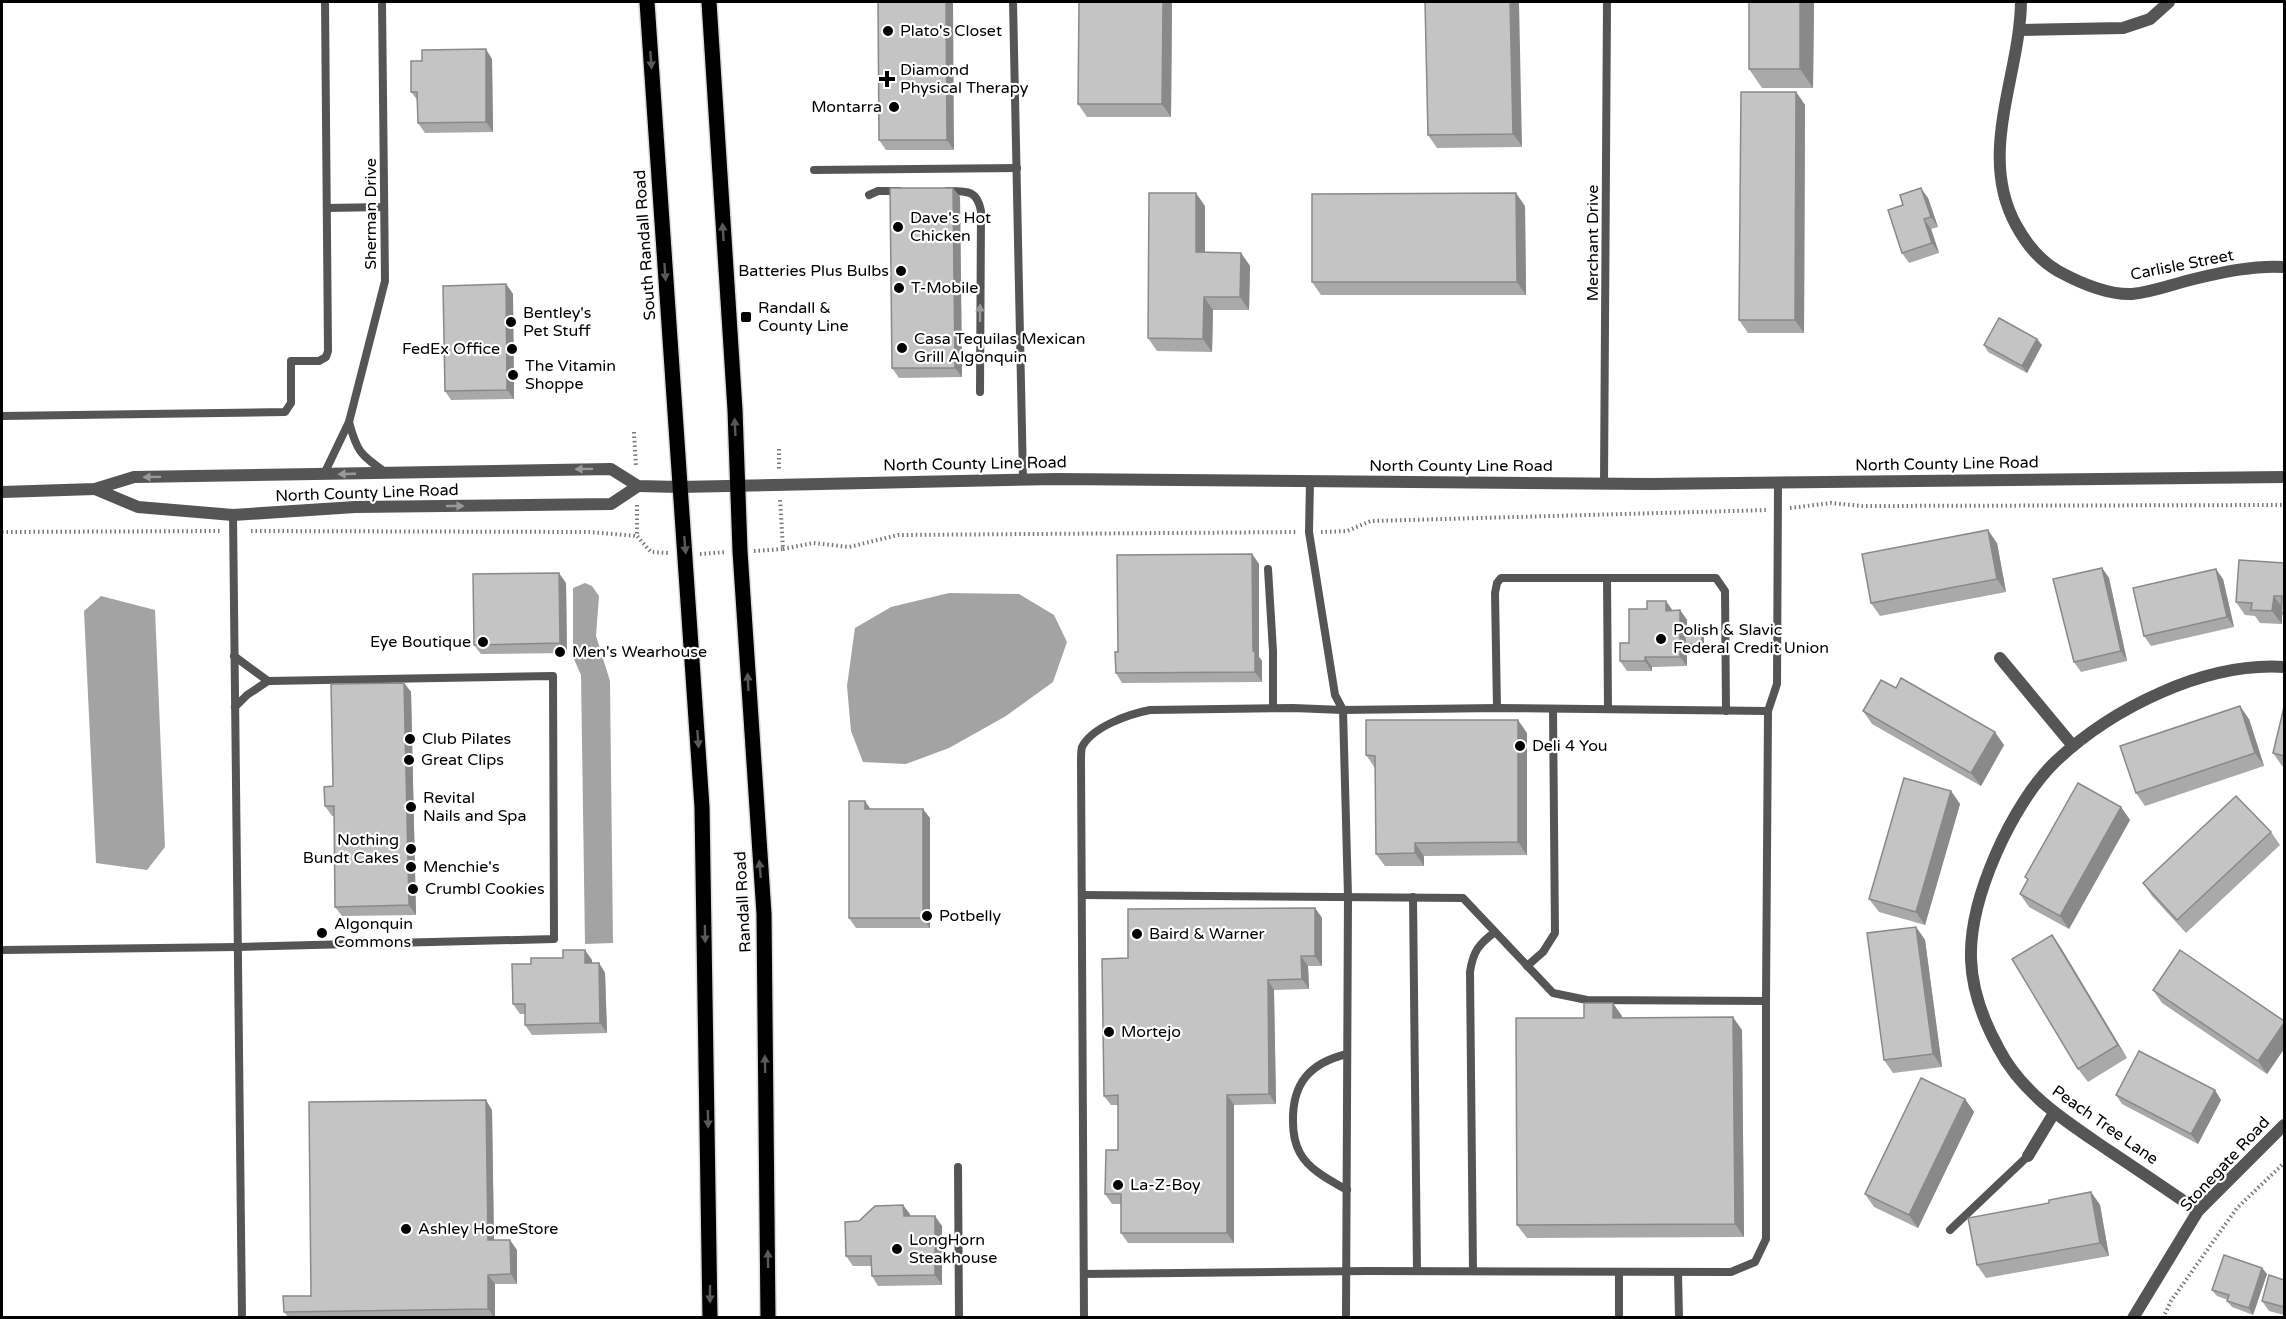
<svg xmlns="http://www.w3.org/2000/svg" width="2286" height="1319" font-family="'Varela Round',sans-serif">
	<rect width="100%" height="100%" fill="#fff"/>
	<g fill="#a3a3a3">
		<path d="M585 583 592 586 599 596 596 636 610 681 613 943 585 944 581 675 573 657V588Z"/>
		<path d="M949 593 1019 594 1054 615 1067 642 1053 682 1006 716 949 748 906 764 863 762 851 731 847 686 855 628 891 607Z"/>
		<path d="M101 596 155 610 165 847 147 870 96 863 84 611Z"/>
	</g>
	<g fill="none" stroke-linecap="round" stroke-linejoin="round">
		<g stroke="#dbdbdb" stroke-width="18">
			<g id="primary">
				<path d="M647 2 702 807 710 1318"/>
				<path d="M709 2 735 410 740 551 764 914 768 1318"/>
			</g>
		</g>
		<g stroke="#777" stroke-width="4" stroke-dasharray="1.5 3" stroke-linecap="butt">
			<path d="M634 432 636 467"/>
			<path d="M779 449V470"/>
			<path d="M637 505V536L651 552 669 553"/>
			<path d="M1790 508 1831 503 1862 506 2284 505"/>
			<path d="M251 531 589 532 637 536"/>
			<path d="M2 532 220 531"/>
			<path d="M1321 532 1347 531 1371 521 1767 510"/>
			<path d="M783 549 813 543 849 547 898 535 1298 532"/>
			<path d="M754 551 783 549 780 499"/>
			<path d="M700 554 726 552"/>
			<path d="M2163 1318 2171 1301 2237 1208 2284 1163"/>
		</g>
		<g stroke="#555" stroke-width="8">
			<path d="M1013 2 1023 479"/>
			<path d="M814 170 1017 168"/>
			<path d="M947 191C967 191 977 190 981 211L980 392"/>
			<path d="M869 195 878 191H899"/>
			<path d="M327 208 384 207"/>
			<path d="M2 416 285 412 291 403V361H319L326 357 328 351 325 2"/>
			<path d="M349 422C357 452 360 454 385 472"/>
			<path d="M324 474 349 422 385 281 382 2"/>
			<path d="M1310 481 1309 532 1335 695 1343 710 1348 896 1346 1318"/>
			<path d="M1604 484 1607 2"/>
			<path d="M233 515 242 1318"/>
			<path d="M1268 569 1273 651V708"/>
			<path d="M1607 578 1608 709"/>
			<path d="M234 656 268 681"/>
			<path d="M1497 708 1495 593 1497 583 1501 578H1716L1725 591 1726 711"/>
			<path d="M1082 895 1463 898 1553 993 1587 1000 1766 1001 1768 711"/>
			<path d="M1413 897 1417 1271"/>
			<path d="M2 950 238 947 554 939 553 676 268 681 247 695 235 707"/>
			<path d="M1527 966 1543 952 1555 933 1553 709"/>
			<path d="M958 1167 959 1318"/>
			<path d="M1347 1190C1331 1181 1309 1170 1300 1153 1295 1144 1293 1132 1293 1122 1292 1083 1310 1063 1347 1054"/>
			<path d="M1950 1230 2028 1156"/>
			<path d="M1473 1271 1470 972C1473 951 1479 944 1495 932"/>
			<path d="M1619 1272V1318"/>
			<path d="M1678 1272 1679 1318"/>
			<path d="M1084 1274 1368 1271 1731 1272 1755 1262 1766 1239V1001"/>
			<path d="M1084 1318 1081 762C1081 758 1081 750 1082 747 1092 727 1129 714 1150 710L1293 708 1343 710 1497 708 1768 711 1777 684 1778 483"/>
		</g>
		<g stroke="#555" stroke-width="12">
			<path d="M2021 2C2020 76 1977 154 2016 225 2027 245 2039 260 2058 271 2080 283 2107 295 2132 294 2154 292 2173 284 2194 279 2223 272 2255 265 2284 267"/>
			<path d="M2021 30 2123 28 2150 19 2169 2"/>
			<path d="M2000 658 2073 746"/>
			<path d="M2028 1156 2054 1113"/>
			<path d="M2198 1211C2168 1190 2138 1170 2108 1150 2067 1122 2023 1095 1999 1049 1984 1022 1972 990 1971 959 1969 898 2012 804 2055 762 2112 708 2205 662 2284 667"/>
			<path d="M2133 1318 2198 1211 2284 1125"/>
		</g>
		<g stroke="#555" stroke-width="12">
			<path d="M95 489 138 507 233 515 355 507 611 504 638 486"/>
			<path d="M2 492 95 489 134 477 611 469 638 486 679 487 1056 479 1650 484 2284 477"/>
		</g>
		<use href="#primary" stroke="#000" stroke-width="15"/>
	</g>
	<g fill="#a9a9a9">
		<path d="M878 2 954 150H886L879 140Z"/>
		<path d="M1172 2 1171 117H1087L1078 104Z"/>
		<path d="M1425 2 1522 147 1437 148 1428 135Z"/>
		<path d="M1814 2 1813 88H1762L1749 69Z"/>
		<path d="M492 59 493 132 425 133 418 123V101L411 92Z"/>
		<path d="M1796 92 1805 105 1804 333H1748L1739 320Z"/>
		<path d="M953 188 960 197 962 377 899 378 892 368Z"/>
		<path d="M1928 198 1938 227 1931 229 1939 253 1909 263 1902 253Z"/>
		<path d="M1205 206V252L1241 253 1250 266 1249 310H1213L1212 352 1157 351 1148 338Z"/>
		<path d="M1525 206 1526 295H1321L1312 282Z"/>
		<path d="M506 284 513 294 514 399 451 400 445 391Z"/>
		<path d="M1984 345H2042L2027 373 1988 352Z"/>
		<path d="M1997 543 2006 592 1880 616 1871 603Z"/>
		<path d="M1252 554 1259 564V657L1262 661V682L1122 683 1116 673 1118 652Z"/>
		<path d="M2284 563V618L2282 614V624L2260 623 2255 616 2245 615 2236 602Z"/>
		<path d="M2102 568 2109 578 2127 661 2081 672 2074 662Z"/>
		<path d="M2223 579 2234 627 2151 646 2144 636Z"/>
		<path d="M566 583 567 653 481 654 474 645Z"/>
		<path d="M1680 610 1687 620V628L1704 631V647H1687V666L1652 667V671H1627L1620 661 1673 611Z"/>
		<path d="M404 683 411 692 416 915 342 916 335 907 334 816H332L325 806 333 786Z"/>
		<path d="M2284 707V766H2282L2273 753Z"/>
		<path d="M1863 711 2004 745 1981 786 1872 724Z"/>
		<path d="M2249 719 2264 766 2145 806 2136 793Z"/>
		<path d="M1527 733V855L1424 856V866H1385L1376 854 1375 768 1366 755Z"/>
		<path d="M1951 791 1960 804 1925 925 1879 912 1869 899Z"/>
		<path d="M2121 807 2130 820 2069 929 2029 907 2020 894 2028 880 2025 877Z"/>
		<path d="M930 818V928H856L849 918Z"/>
		<path d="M2271 832 2280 845 2186 933 2152 896 2143 883Z"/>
		<path d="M1315 908 1322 918V966H1308L1309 989 1274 990 1276 1104 1234 1105V1243H1128L1121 1233V1204H1112L1105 1194 1118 1150V1105H1111L1104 1096 1128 958Z"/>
		<path d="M1916 927 1925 940 1942 1067 1893 1073 1884 1060Z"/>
		<path d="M2052 935 2061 948 2127 1058 2088 1082 2078 1069Z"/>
		<path d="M592 960V963H599L605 973 607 1033 532 1035 525 1025V1014H520L513 1004 531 964Z"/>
		<path d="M2153 990 2284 1021V1049L2267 1074 2162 1003Z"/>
		<path d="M1622 1016V1018L1742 1030 1744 1237 1527 1238 1517 1225 1584 1018Z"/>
		<path d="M2116 1095 2221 1100 2198 1144 2122 1104Z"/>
		<path d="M1965 1099 1974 1112 1918 1228 1874 1207 1865 1194Z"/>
		<path d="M492 1110 494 1240 517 1250V1284H495V1317H288L284 1312 311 1296Z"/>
		<path d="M2091 1192 2100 1205 2109 1256 1986 1278 1977 1265Z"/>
		<path d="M910 1214V1216L942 1226V1285L878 1286 872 1276 871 1266H853L846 1256 859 1221Z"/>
		<path d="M2262 1268 2267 1274 2253 1315 2232 1307 2227 1301 2228 1300 2217 1296 2212 1290Z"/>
		<path d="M2284 1280V1315L2269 1311 2262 1301Z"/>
	</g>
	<g fill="#898989">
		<path d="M946 2H953L954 150 947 140Z"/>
		<path d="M1163 2H1172L1171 117 1162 104Z"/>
		<path d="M1510 2H1519L1522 147 1513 134Z"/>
		<path d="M1800 2H1814L1813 88 1800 69Z"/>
		<path d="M486 49 492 59 493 132 486 122Z"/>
		<path d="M1796 92 1805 105 1804 333 1795 320Z"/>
		<path d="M953 188 960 197 962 377 955 368Z"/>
		<path d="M1921 188 1928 198 1938 227 1931 217Z"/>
		<path d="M1196 193 1205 206V265L1196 252Z"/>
		<path d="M1516 193 1525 206 1526 295 1517 282Z"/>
		<path d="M1924 219 1931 229 1939 253 1932 243Z"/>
		<path d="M1241 253 1250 266 1249 310 1240 297Z"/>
		<path d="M506 284 513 294 514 399 507 390Z"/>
		<path d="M1204 297 1213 310 1212 352 1203 339Z"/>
		<path d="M2037 339 2042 345 2027 373 2022 366Z"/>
		<path d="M1988 530 1997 543 2006 592 1997 579Z"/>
		<path d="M1252 554 1259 564V657L1262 661V682L1255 672 1253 651Z"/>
		<path d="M2102 568 2109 578 2127 661 2121 651Z"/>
		<path d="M2216 569 2223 579 2234 627 2227 617Z"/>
		<path d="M559 573 566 583 567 653 560 643Z"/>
		<path d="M2274 596 2283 609 2281 613 2282 614V624L2272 611Z"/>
		<path d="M1666 601 1673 611H1666Z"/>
		<path d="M1680 610 1687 620V644H1685L1687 647V666L1680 657Z"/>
		<path d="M1702 628 1704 631V647L1702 644Z"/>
		<path d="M1645 657 1652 667V671L1645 661Z"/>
		<path d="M404 683 411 692 416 915 409 905Z"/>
		<path d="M2240 706 2249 719 2264 766 2255 753Z"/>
		<path d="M1518 720 1527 733V855L1518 842Z"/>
		<path d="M1995 732 2004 745 1981 786 1971 773Z"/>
		<path d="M1951 791 1960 804 1925 925 1916 912Z"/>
		<path d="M865 801 872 811 865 809Z"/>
		<path d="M2121 807 2130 820 2069 929 2060 916Z"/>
		<path d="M923 809 930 818V928L923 918Z"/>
		<path d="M1415 843 1424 856V866L1415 853Z"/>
		<path d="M1315 908 1322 918V966L1315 956Z"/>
		<path d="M1916 927 1925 940 1942 1067 1933 1054Z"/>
		<path d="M2052 935 2061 948 2127 1058 2118 1045Z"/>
		<path d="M585 950 592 960V973L585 963Z"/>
		<path d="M1301 956 1308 966 1309 989 1302 979Z"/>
		<path d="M599 963 605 973 607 1033 600 1023Z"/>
		<path d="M1268 980 1274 990 1276 1104 1269 1094Z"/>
		<path d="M1613 1003 1622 1016V1031L1613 1018Z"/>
		<path d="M1733 1017 1742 1030 1744 1237 1735 1224Z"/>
		<path d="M2284 1023V1049L2267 1074 2258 1061Z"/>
		<path d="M2215 1090 2221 1100 2198 1144 2191 1134Z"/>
		<path d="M1227 1095 1234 1105V1243L1227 1233Z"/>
		<path d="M1965 1099 1974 1112 1918 1228 1909 1215Z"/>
		<path d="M486 1100 492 1110 494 1250 488 1240Z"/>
		<path d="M2091 1192 2100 1205 2109 1256 2100 1243Z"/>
		<path d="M903 1205 910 1214 911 1226 904 1216Z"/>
		<path d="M935 1216 942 1226V1285L935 1275Z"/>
		<path d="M510 1240 517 1250V1284L511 1274Z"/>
		<path d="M2262 1268 2267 1274 2253 1315 2249 1308Z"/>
		<path d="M488 1275 495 1284V1317H494L488 1309Z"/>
	</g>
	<g fill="#c4c4c4" stroke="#898989" stroke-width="1.5">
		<path d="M878 2H946L947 140H879Z"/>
		<path d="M1079 2H1163L1162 104H1078Z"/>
		<path d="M1425 2H1510L1513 134 1428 135Z"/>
		<rect x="1749" y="2" width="51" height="67"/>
		<path d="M486 49V122L418 123 417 92H411V61H422V50Z"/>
		<path d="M1741 92H1796L1795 320H1739Z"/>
		<path d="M890 188H953L955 368H892Z"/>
		<path d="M1921 188 1931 217 1924 219 1932 243 1902 253 1888 210 1903 205 1900 195Z"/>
		<path d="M1149 193H1196V252L1241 253 1240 297H1204L1203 339 1148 338Z"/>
		<path d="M1516 193 1517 282H1312V194Z"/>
		<path d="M506 284 507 390 445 391 443 286Z"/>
		<path d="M1999 318 2037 339 2022 366 1984 345Z"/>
		<path d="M1988 530 1997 579 1871 603 1862 554Z"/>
		<path d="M1252 554 1253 651H1255V672L1116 673 1115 652H1118L1117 555Z"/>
		<path d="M2239 560 2284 563V613H2281L2282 596H2274L2272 611 2251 610 2252 603 2236 602Z"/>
		<path d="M2102 568 2121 651 2074 662 2053 579Z"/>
		<path d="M2216 569 2227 617 2144 636 2133 588Z"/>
		<path d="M559 573 560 643 474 645 473 574Z"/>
		<path d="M1647 601H1666V611L1680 610V657H1645V661H1620V643H1629V609H1647Z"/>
		<rect x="1685" y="628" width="17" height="16"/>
		<path d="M1901 678 1995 732 1971 773 1863 711 1881 680 1896 688Z"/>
		<path d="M404 683 409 905 335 907 334 806H325L324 787 333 786 331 684Z"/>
		<path d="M2240 706 2255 753 2136 793 2120 746Z"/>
		<path d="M2284 707V756L2273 753Z"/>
		<path d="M1366 720H1518V842L1415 843V853L1376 854 1375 756 1366 755Z"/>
		<path d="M1904 778 1951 791 1916 912 1869 899Z"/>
		<path d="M2078 783 2121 807 2060 916 2020 894 2028 879 2025 877Z"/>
		<path d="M2236 796 2271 832 2177 920 2143 883Z"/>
		<path d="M849 801H865V809H923V918H849Z"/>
		<path d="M1315 908V956H1301L1302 979 1268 980 1269 1094 1227 1095V1233H1121V1194H1105L1106 1150H1118V1095L1104 1096 1102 959 1128 958V909Z"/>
		<path d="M1916 927 1933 1054 1884 1060 1867 933Z"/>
		<path d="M2052 935 2118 1045 2078 1069 2012 959Z"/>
		<path d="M563 950H585V963H599L600 1023 525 1025V1004H513L512 964H531V958H563Z"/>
		<path d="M2180 950 2284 1021V1023L2258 1061 2153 990Z"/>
		<path d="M1584 1003H1613V1018L1733 1017 1735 1224 1517 1225 1516 1018H1584Z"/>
		<path d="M2139 1051 2215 1090 2191 1134 2116 1095Z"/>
		<path d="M1921 1078 1965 1099 1909 1215 1865 1194Z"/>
		<path d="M486 1100 488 1240H510L511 1274 488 1275V1309L284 1312 283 1296H311L309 1102Z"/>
		<path d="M2091 1192 2100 1243 1977 1265 1968 1218 2049 1203V1200Z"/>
		<path d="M903 1205 904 1216H935V1275L872 1276 871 1256H846L845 1222 859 1221 875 1206Z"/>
		<path d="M2224 1255 2262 1268 2249 1308 2227 1301 2229 1295 2212 1290Z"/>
		<path d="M2269 1275 2284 1280V1307L2262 1301Z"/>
	</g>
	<defs><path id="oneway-solid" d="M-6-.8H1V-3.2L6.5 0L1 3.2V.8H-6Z" transform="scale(1.5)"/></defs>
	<g fill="#595959">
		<use href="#oneway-solid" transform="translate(651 60) rotate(86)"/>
		<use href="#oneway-solid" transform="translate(723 232) rotate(-94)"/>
		<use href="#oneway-solid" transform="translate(665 272) rotate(86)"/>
		<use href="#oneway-solid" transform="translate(735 427) rotate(-93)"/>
		<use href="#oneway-solid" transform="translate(685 545) rotate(85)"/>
		<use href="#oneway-solid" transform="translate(748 682) rotate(-93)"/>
		<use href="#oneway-solid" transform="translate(698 739) rotate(86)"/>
		<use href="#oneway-solid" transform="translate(760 869) rotate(-95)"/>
		<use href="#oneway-solid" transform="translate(705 934) rotate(89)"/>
		<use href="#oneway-solid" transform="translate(765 1064) rotate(-91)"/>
		<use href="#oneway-solid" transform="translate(708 1119) rotate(89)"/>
		<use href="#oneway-solid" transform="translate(768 1259) rotate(-91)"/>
		<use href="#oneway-solid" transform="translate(710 1294) rotate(90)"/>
	</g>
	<g fill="#999">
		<use href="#oneway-solid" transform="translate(980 313) rotate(-90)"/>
		<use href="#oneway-solid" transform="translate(584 469) rotate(179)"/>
		<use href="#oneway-solid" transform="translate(347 474) rotate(178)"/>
		<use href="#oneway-solid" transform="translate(152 477) rotate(179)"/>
		<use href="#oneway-solid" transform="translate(455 506)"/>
	</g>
	<g fill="#000" stroke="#fff" stroke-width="2">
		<circle cx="888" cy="31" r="6"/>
		<path d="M884 70h6v6h6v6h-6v6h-6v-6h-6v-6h6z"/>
		<circle cx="894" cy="107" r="6"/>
		<circle cx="898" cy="227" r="6"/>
		<circle cx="901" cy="271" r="6"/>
		<circle cx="899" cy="288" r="6"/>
		<rect x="740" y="311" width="12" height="12" rx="3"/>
		<circle cx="511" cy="322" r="6"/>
		<circle cx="902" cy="348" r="6"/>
		<circle cx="512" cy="349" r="6"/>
		<circle cx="513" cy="375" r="6"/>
		<circle cx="1661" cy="639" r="6"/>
		<circle cx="483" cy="642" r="6"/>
		<circle cx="560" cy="652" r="6"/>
		<circle cx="410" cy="739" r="6"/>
		<circle cx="1520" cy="746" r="6"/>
		<circle cx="409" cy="760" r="6"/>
		<circle cx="411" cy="807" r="6"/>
		<circle cx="411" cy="849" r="6"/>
		<circle cx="411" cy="867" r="6"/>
		<circle cx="413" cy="889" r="6"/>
		<circle cx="927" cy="916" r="6"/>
		<circle cx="322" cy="933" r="6"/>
		<circle cx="1137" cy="934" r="6"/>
		<circle cx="1109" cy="1032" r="6"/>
		<circle cx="1118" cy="1185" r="6"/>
		<circle cx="406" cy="1229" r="6"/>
		<circle cx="897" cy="1249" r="6"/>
	</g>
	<g text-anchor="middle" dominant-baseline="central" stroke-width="4.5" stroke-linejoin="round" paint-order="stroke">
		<g font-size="16" fill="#000" stroke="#fff" text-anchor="start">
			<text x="900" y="31">Plato's Closet</text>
			<text x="900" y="70">Diamond<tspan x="900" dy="18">Physical Therapy</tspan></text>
			<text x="882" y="107" text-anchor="end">Montarra</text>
			<text x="910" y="218">Dave's Hot<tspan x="910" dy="18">Chicken</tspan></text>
			<text x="889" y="271" text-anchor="end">Batteries Plus Bulbs</text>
			<text x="911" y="288">T-Mobile</text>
			<text x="758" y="308">Randall &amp;<tspan x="758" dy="18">County Line</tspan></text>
			<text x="523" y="313">Bentley's<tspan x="523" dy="18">Pet Stuff</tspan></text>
			<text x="914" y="339">Casa Tequilas Mexican<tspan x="914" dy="18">Grill Algonquin</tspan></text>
			<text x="500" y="349" text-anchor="end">FedEx Office</text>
			<text x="525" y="366">The Vitamin<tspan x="525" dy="18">Shoppe</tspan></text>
			<text x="1673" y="630">Polish &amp; Slavic<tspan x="1673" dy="18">Federal Credit Union</tspan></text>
			<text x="471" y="642" text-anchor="end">Eye Boutique</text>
			<text x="572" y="652">Men's Wearhouse</text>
			<text x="422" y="739">Club Pilates</text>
			<text x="1532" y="746">Deli 4 You</text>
			<text x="421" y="760">Great Clips</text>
			<text x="423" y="798">Revital<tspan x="423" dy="18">Nails and Spa</tspan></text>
			<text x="399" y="840" text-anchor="end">Nothing<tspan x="399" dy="18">Bundt Cakes</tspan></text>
			<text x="423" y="867">Menchie's</text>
			<text x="425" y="889">Crumbl Cookies</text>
			<text x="939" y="916">Potbelly</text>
			<text x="334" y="924">Algonquin<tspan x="334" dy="18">Commons</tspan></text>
			<text x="1149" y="934">Baird &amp; Warner</text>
			<text x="1121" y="1032">Mortejo</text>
			<text x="1130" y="1185">La-Z-Boy</text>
			<text x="418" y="1229">Ashley HomeStore</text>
			<text x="909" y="1240">LongHorn<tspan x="909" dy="18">Steakhouse</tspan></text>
		</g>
		<g font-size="16" fill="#000" stroke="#fff">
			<text transform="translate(371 214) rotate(-90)">Sherman Drive</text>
			<text transform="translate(1593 243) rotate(-90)">Merchant Drive</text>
			<text transform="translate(645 245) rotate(-94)">South Randall Road</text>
			<text transform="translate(2182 265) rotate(-11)">Carlisle Street</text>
			<text transform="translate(975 464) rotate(-1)">North County Line Road</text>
			<text transform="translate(1947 464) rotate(-1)">North County Line Road</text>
			<text x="1461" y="466">North County Line Road</text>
			<text transform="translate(367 493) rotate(-2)">North County Line Road</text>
			<text transform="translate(743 902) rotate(-93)">Randall Road</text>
			<text transform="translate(2105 1125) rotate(35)">Peach Tree Lane</text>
			<text transform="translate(2225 1164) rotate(-47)">Stonegate Road</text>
		</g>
	</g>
	<rect width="2286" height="1319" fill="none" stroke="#000000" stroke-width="6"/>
</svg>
